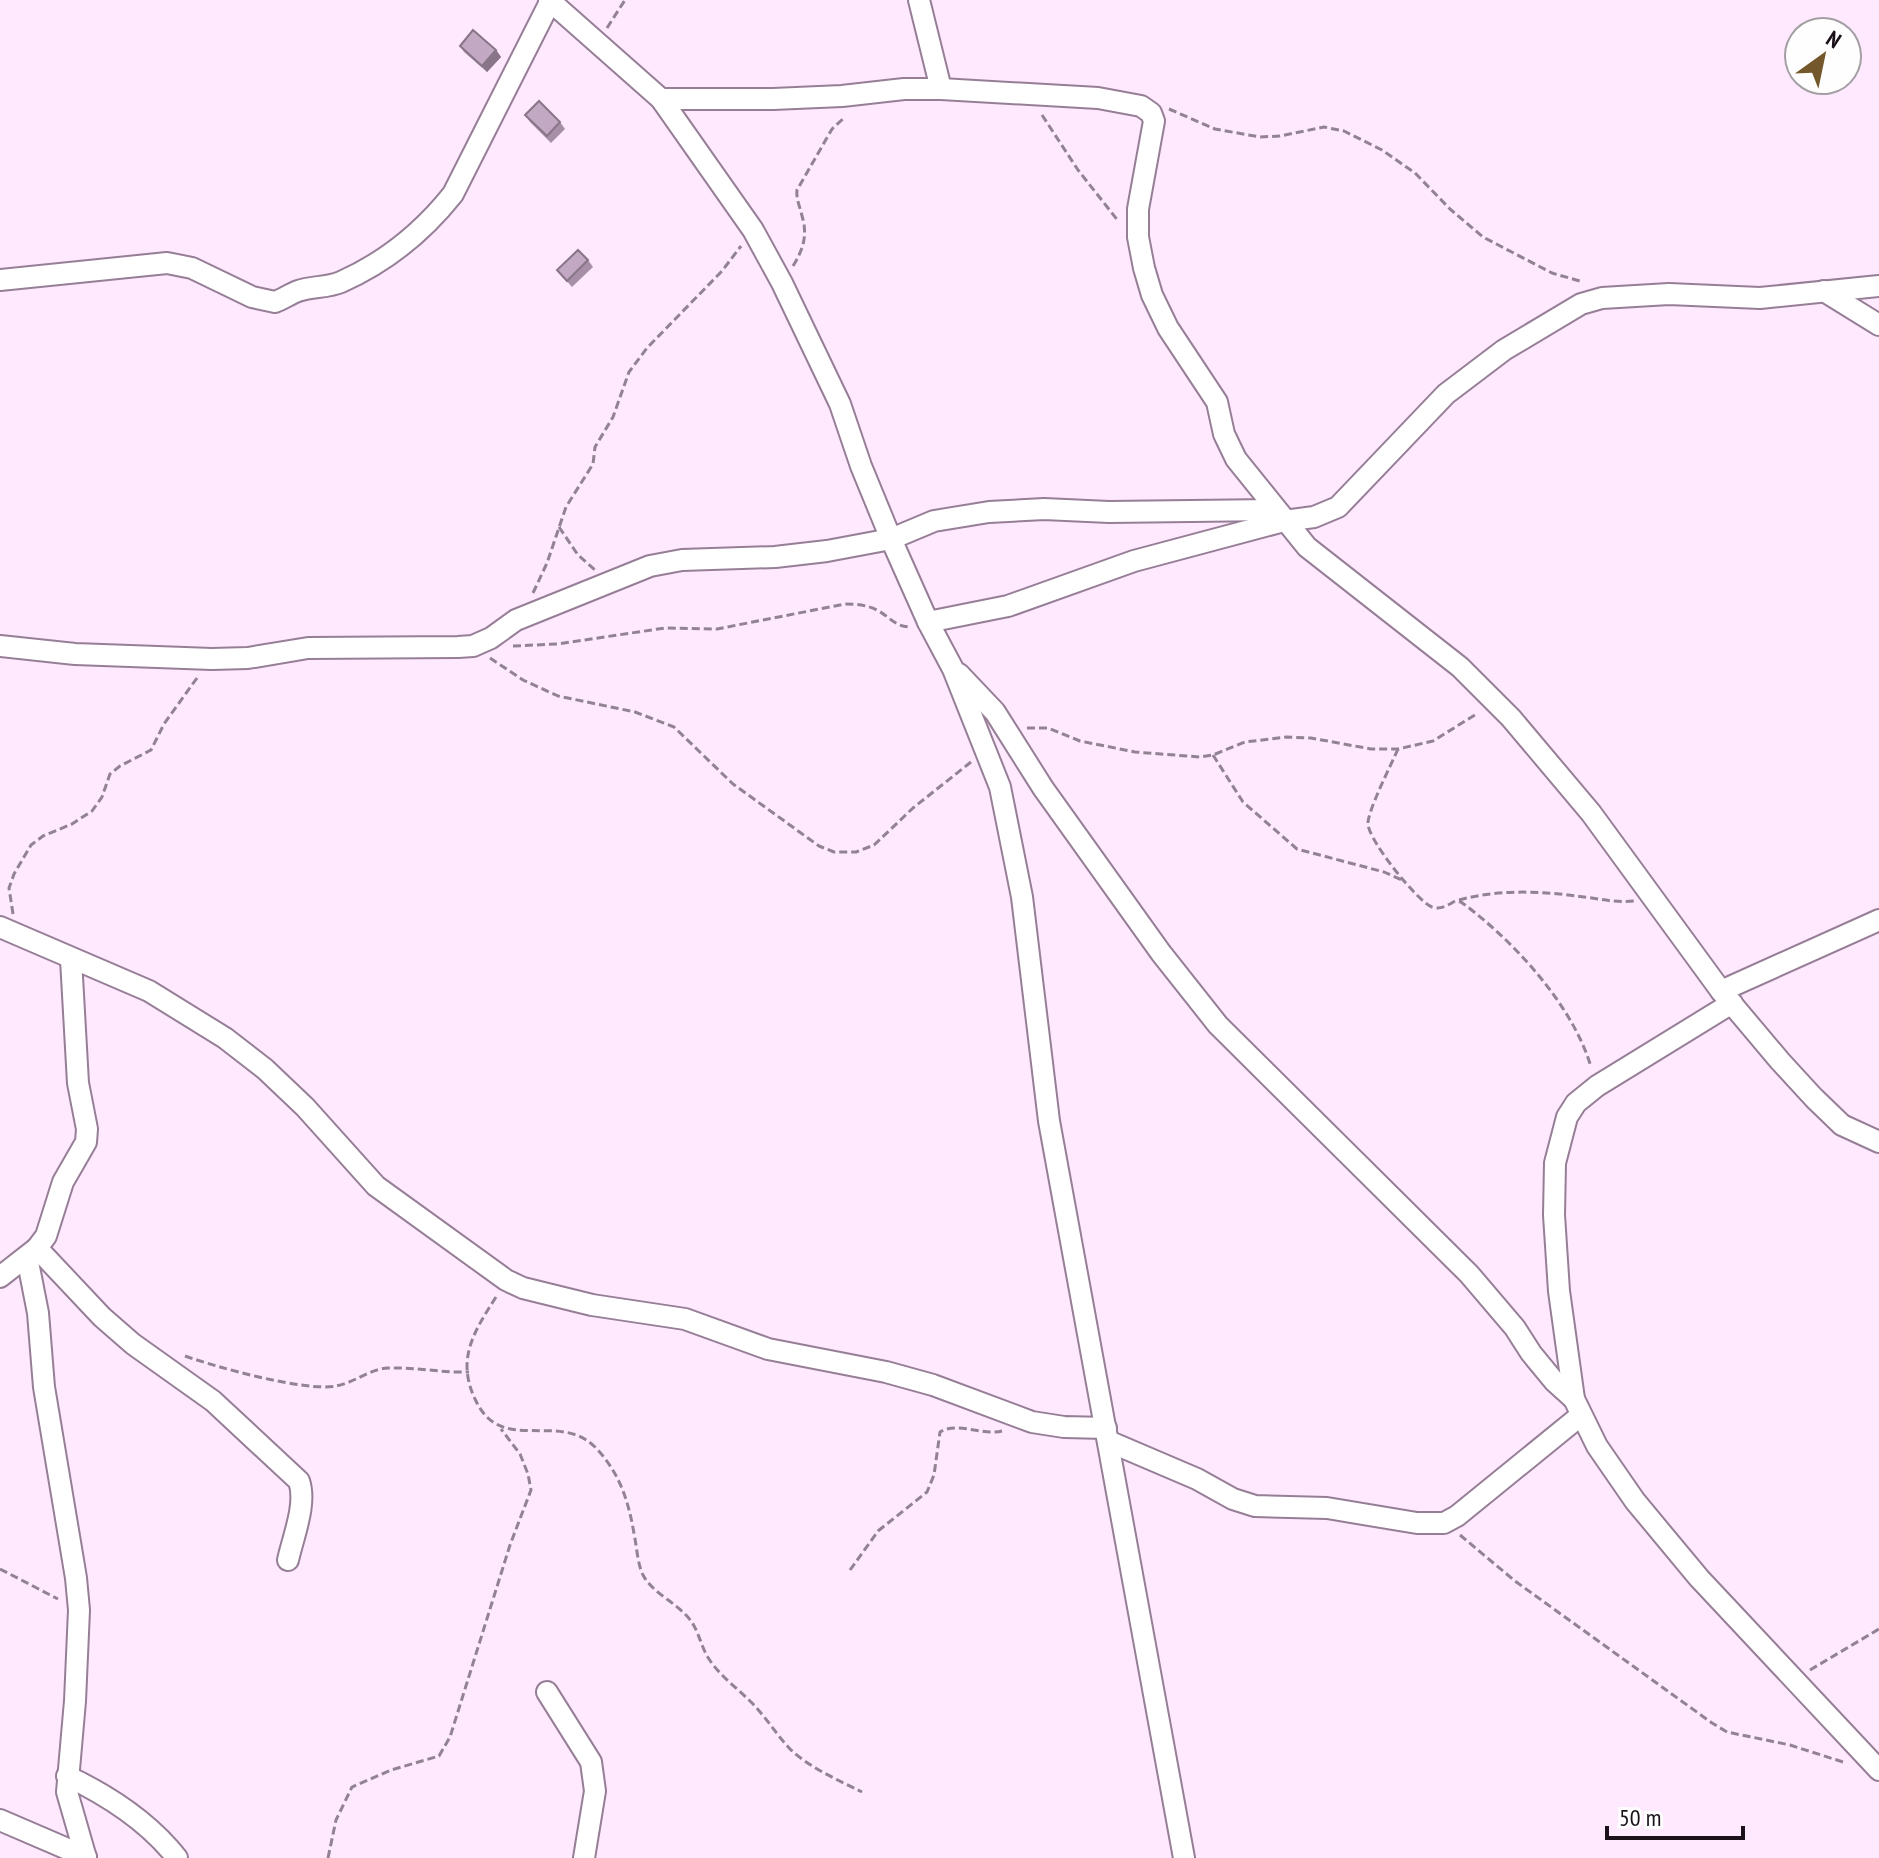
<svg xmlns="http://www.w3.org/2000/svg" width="1879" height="1858" font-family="'PT Sans Narrow',sans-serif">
	<rect width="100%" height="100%" fill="#fee9ff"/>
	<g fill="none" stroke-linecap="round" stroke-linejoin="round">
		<g stroke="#977e97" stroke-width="24">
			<g id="street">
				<path d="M549 0 661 99 753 230 782 283 840 404 861 466 891 539 928 622 953 669 1000 787 1022 897 1049 1121 1184 1858"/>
				<path d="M919 0 941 89"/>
				<path d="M661 99H773L842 96 904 89H941L1098 98 1141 106 1151 113 1154 121 1138 209V237L1144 268 1152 295 1168 328 1217 402 1224 434 1236 459 1307 547 1460 667 1511 718 1591 813 1721 991 1780 1061 1814 1098 1842 1125 1879 1142"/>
				<path d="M0 280 167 263 192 268 252 297 275 302C283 299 290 294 298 291 312 286 327 288 341 282 386 262 422 233 453 194L550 2"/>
				<path d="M1824 291 1879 325"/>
				<path d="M928 622 1008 606 1134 561 1284 521 1314 517 1338 507 1446 394 1504 350 1581 304 1602 298 1669 294 1760 298 1879 286"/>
				<path d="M0 646 75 654 212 659 248 658 308 648 458 647 473 646 491 638 516 620 650 566 682 560 775 557 827 551 891 539 934 521 989 512 1044 509 1109 512 1275 510"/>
				<path d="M959 674 995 712 1043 788 1161 953 1218 1025 1469 1274 1515 1328 1531 1353 1554 1381 1574 1399"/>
				<path d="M0 927 149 991 225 1038 265 1069 305 1107 376 1186 506 1280 523 1288 592 1305 685 1319 768 1349 886 1372 933 1385 1032 1422 1064 1427 1106 1428"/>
				<path d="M1721 991 1879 920"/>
				<path d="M1732 1003 1597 1086 1576 1103 1567 1117 1555 1163 1554 1215 1559 1291 1574 1399 1597 1446 1635 1501 1699 1578 1879 1770"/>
				<path d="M37 1248 102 1317 133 1344 213 1401 299 1481C307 1504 293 1537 288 1560"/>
				<path d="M27 1257 38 1313 44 1387 76 1578 79 1610 75 1701 67 1792 86 1858"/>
				<path d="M0 1277 37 1248 46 1236 63 1182 86 1142 87 1129 78 1083 71 959"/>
				<path d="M1108 1441 1197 1479 1233 1499 1255 1506 1327 1508 1417 1523H1444L1457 1516 1580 1416"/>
				<path d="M547 1692 591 1762 595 1791 584 1858"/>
				<path d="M67 1776C109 1796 148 1821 177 1858"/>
				<path d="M0 1820 86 1857"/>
			</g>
		</g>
		<g stroke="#928393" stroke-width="3" stroke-dasharray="8 4" stroke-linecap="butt">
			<path d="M607 28 625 0"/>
			<path d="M1169 109 1215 129 1260 137 1280 136 1324 127 1344 131 1382 150 1415 173 1450 209 1483 237 1552 273 1583 282"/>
			<path d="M1042 115 1078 170 1119 222"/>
			<path d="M793 266C803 250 808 235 802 216 800 206 796 200 797 190L832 129 845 117"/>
			<path d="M559 527 578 555 595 570"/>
			<path d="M533 593 547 563 566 507 593 464 595 447 613 417 629 372 647 348 722 271 741 246"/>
			<path d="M513 646 557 644 665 628 717 629 845 604C856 604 867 605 877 610 890 617 895 627 911 627"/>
			<path d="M490 658 523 680 558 696 635 712 674 727 733 784 819 846 834 852H856L874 845 913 808 971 762"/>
			<path d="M1027 728H1048L1080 741 1135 752 1200 757 1213 755 1245 742 1287 737 1311 738 1371 749H1398L1433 741 1478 713"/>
			<path d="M1398 749C1392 763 1367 812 1368 824 1369 841 1417 901 1432 907 1441 910 1448 905 1455 901L1461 902C1512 939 1573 1005 1591 1067"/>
			<path d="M1213 755 1243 802 1297 849 1384 872 1404 881"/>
			<path d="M1459 900C1499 889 1543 891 1584 897 1601 899 1616 903 1634 901"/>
			<path d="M13 914 9 888 14 874 31 845 43 836 72 824 92 811 102 797 110 774 120 766 151 750 164 724 197 678"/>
			<path d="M496 1297C473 1333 455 1361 477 1403 503 1454 559 1411 595 1447 621 1474 629 1503 635 1539 637 1550 638 1565 643 1575 653 1594 678 1603 691 1621 699 1632 701 1647 709 1659 720 1676 737 1688 751 1702 766 1717 776 1734 790 1749 810 1768 838 1780 862 1792"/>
			<path d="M185 1356C216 1367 305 1392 336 1386 354 1383 369 1369 388 1368 415 1367 442 1373 469 1372"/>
			<path d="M1460 1535 1515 1581 1712 1723 1727 1732 1790 1745 1843 1762"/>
			<path d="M0 1569 58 1599"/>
			<path d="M850 1570 878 1531 927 1492 934 1475 940 1432C958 1421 981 1436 1002 1431"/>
			<path d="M1810 1670 1879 1629"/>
			<path d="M328 1858 336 1820 352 1787 391 1770 439 1756 450 1737 510 1545 531 1490 528 1474 520 1454 501 1429"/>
		</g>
		<use href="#street" stroke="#fff" stroke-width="20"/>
	</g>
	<g fill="#a790a7">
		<path d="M460 46 496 50 501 57 487 72 464 52Z"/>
		<path d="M525 115 560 122 565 129 551 143 530 122Z"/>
		<path d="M588 260 593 267 572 287 557 270Z"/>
	</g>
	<path fill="#887688" d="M496 50 501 57 487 72 482 66Z"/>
	<g fill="#c2a8c2" stroke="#887688" stroke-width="2">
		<path d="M473 30 496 50 482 66 460 46Z"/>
		<path d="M539 101 560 122 547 136 525 115Z"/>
		<path d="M578 250 588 260 567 281 557 270Z"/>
	</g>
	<g transform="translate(1823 56) rotate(33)"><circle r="38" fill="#fefefe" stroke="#a39fa3" stroke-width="2"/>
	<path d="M0-6L14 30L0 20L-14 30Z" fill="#74582b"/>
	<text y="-12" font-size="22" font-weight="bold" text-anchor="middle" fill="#1a111a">N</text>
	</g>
	<path d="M1607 1826v12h136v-12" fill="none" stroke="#1a111a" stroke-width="4"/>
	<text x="1619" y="1826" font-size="24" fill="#1a111a" stroke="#fefefe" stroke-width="6" paint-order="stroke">50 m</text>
</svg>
